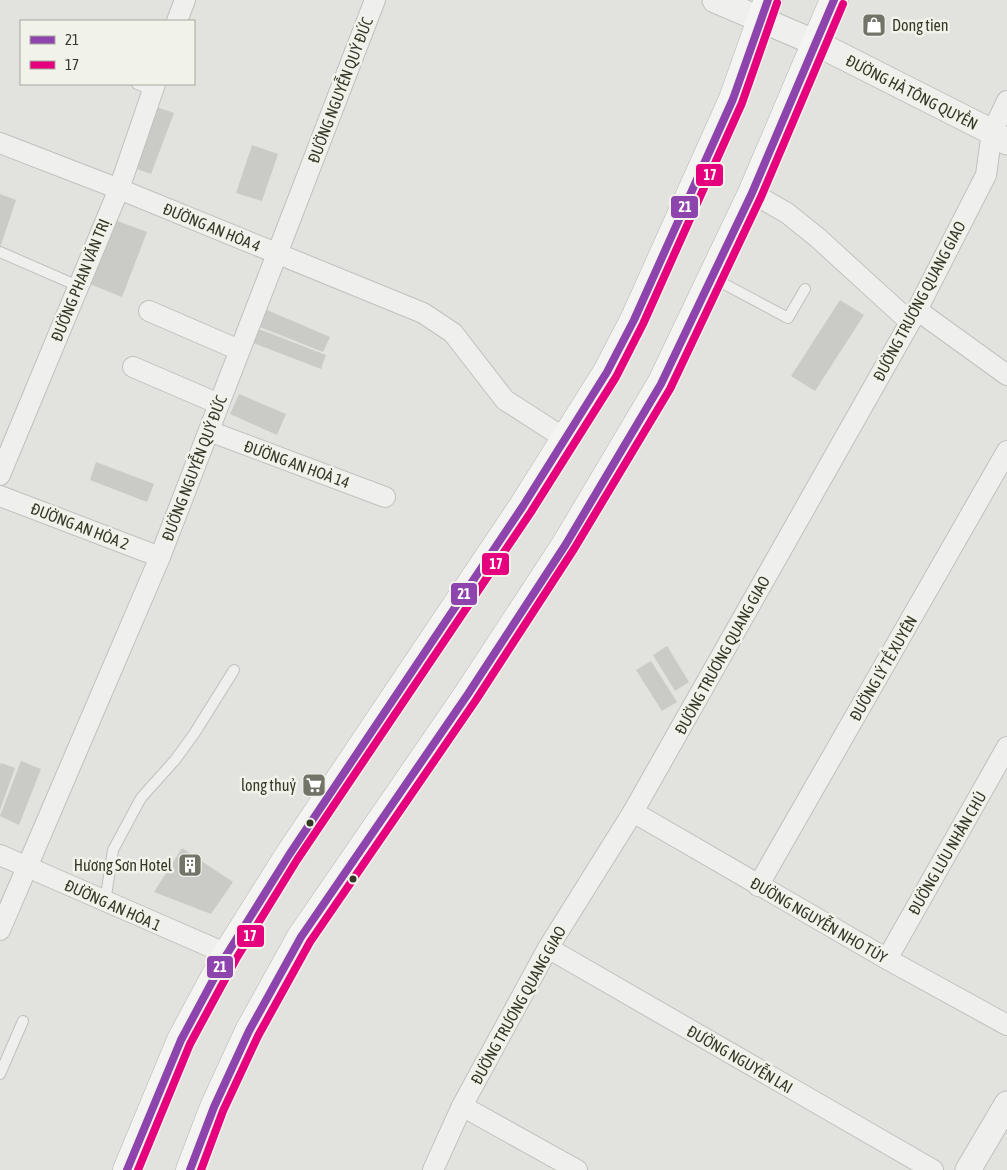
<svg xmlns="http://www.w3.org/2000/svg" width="1007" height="1170" font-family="'Asap Condensed',sans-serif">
	<rect width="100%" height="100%" fill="#e2e3de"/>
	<g fill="#cacbc6">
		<path d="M154 106 174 113 151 174 131 167Z"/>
		<path d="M252 145 278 154 262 201 236 193Z"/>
		<path d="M0 194 16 200 0 248Z"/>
		<path d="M112 219 147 232 122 297 87 283Z"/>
		<path d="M840 300 864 315 815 391 791 376Z"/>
		<path d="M267 310 330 337 323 352 260 327Z"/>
		<path d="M256 328 326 355 321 369 251 342Z"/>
		<path d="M239 394 286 414 277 435 230 414Z"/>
		<path d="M96 462 154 484 147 502 90 480Z"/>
		<path d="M667 646 689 682 675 691 653 655Z"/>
		<path d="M651 661 677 702 662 711 636 670Z"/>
		<path d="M21 761 41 769 19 825 0 816Z"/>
		<path d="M1 763 15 768 0 810V765Z"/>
		<path d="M182 848 233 882 211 914 154 892Z"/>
	</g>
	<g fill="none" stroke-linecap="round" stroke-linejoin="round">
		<g stroke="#c0c1bc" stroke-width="12">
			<g id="service">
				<path d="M137 84 153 90"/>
				<path d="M0 252 78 286"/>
				<path d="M713 278 788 318 805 289"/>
				<path d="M105 902 113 850 141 798 175 760 194 734 234 670"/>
				<path d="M0 1074 23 1021"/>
			</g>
		</g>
		<g stroke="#c0c1bc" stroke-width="22">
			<g id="minor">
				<path d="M177 21 185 0"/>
				<path d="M0 143 119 189 423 313 453 333 505 400 564 438"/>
				<path d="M752 193 787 213 818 238 910 322"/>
				<path d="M917 310 1007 375"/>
				<path d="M149 311 239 350"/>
				<path d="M133 367 219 404"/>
				<path d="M209 431 385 497"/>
				<path d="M0 475 119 189 155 84"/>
				<path d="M0 496 160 557"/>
				<path d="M633 812 887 959 1007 1025"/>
				<path d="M0 855 227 954"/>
				<path d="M758 886 1007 451"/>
				<path d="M0 930 160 557 375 0"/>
				<path d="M548 948 933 1170"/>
				<path d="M887 959 1007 747"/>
				<path d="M462 1106 577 1170"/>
				<path d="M433 1170 462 1106 548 948 633 812 917 310 986 175 992 132 1007 101"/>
			</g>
		</g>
		<g stroke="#c0c1bc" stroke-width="27">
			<g id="tertiary">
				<path d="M715 0 816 43 992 132 1007 142"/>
				<path d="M968 1170 1007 1104"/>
			</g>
		</g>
		<g stroke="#b5b7b0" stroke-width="29">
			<g id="trunk">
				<path d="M127 1170 181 1040 227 954 289 855 523 506 607 372 634 320 733 99 768 0"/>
				<path d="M190 1170 214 1107 249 1031 301 937 468 694 566 544 661 384 752 193 834 0"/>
			</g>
		</g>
		<use href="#service" stroke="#efefed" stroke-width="10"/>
		<use href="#minor" stroke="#efefed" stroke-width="20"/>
		<use href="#tertiary" stroke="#efefed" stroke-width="25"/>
		<use href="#trunk" stroke="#f4f4f2" stroke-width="28"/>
		<g stroke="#f1f3eb" stroke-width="11">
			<g id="bus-1">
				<path d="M127 1170 181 1040 227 954 289 855 523 506 607 372 634 320 733 99 768 0"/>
				<path d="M190 1170 214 1107 249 1031 301 937 468 694 566 544 661 384 752 193 834 0"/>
			</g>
		</g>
		<g stroke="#f1f3eb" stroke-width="11">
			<g id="bus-2">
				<path d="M138 1170 190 1044 236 959 297 860 531 512 616 377 643 324 742 103 777 3"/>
				<path d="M201 1170 223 1111 258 1036 310 942 476 700 574 549 670 389 761 197 843 4"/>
			</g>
		</g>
		<use href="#bus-1" stroke="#8e44ad" stroke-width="8"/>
		<use href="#bus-2" stroke="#e5007d" stroke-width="8"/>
	</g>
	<defs>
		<g id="shop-square" transform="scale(1.25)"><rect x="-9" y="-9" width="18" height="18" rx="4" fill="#727468" stroke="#f1f3eb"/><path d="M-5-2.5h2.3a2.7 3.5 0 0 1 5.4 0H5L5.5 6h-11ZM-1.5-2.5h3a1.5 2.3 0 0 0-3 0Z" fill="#fff"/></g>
		<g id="supermarket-square" transform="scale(1.25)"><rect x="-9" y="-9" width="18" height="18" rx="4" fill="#727468" stroke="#f1f3eb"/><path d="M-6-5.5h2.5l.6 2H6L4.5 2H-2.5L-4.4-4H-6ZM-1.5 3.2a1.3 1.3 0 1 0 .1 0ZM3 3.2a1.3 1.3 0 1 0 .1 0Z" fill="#fff"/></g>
		<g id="building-square" transform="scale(1.25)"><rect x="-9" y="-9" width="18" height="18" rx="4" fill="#727468" stroke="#f1f3eb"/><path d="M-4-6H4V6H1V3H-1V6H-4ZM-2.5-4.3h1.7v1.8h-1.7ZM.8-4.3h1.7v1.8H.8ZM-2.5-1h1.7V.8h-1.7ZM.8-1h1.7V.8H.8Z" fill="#fff"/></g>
	</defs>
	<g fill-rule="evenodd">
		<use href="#shop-square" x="874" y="25"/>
		<use href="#supermarket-square" x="314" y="785"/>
		<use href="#building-square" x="190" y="865"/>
	</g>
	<g fill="#353928" stroke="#f1f3eb" stroke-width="2">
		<circle cx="310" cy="823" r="4.5"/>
		<circle cx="353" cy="879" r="4.5"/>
	</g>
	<g text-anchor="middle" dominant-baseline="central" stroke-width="5" stroke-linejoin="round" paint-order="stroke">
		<g font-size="16" fill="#353928" stroke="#f1f3eb" text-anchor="end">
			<text x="892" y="25" text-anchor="start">Dong tien</text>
			<text x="296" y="785">long thuỷ</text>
			<text x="172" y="865">Hương Sơn Hotel</text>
		</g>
		<g font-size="16" fill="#353928" stroke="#f1f3eb">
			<text transform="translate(340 90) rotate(-69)">ĐƯỜNG NGUYỄN QUÝ ĐỨC</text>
			<text transform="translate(912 92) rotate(27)">ĐƯỜNG HÀ TÔNG QUYỀN</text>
			<text transform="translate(212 227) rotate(22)">ĐƯỜNG AN HÒA 4</text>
			<text transform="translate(80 280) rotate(-68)">ĐƯỜNG PHAN VĂN TRỊ</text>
			<text transform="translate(919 301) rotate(-62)">ĐƯỜNG TRƯƠNG QUANG GIAO</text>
			<text transform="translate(297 464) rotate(20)">ĐƯỜNG AN HOÀ 14</text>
			<text transform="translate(194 468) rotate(-69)">ĐƯỜNG NGUYỄN QUÝ ĐỨC</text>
			<text transform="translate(80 526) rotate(21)">ĐƯỜNG AN HÒA 2</text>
			<text transform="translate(722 655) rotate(-61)">ĐƯỜNG TRƯƠNG QUANG GIAO</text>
			<text transform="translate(883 668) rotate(-60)">ĐƯỜNG LÝ TẾ XUYÊN</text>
			<text transform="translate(947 853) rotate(-60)">ĐƯỜNG LƯU NHÂN CHÚ</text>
			<text transform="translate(113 905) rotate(24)">ĐƯỜNG AN HÒA 1</text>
			<text transform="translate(819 920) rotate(30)">ĐƯỜNG NGUYỄN NHO TÚY</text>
			<text transform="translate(518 1005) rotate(-61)">ĐƯỜNG TRƯƠNG QUANG GIAO</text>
			<text transform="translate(740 1059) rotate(30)">ĐƯỜNG NGUYỄN LAI</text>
		</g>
	</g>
	<g stroke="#f1f3eb" stroke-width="2">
		<rect x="695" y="163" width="29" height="24" rx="5" fill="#e5007d"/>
		<rect x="670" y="195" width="29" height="24" rx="5" fill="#8e44ad"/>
		<rect x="481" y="552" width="29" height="24" rx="5" fill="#e5007d"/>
		<rect x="450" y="582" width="28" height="24" rx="5" fill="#8e44ad"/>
		<rect x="236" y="924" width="29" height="24" rx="5" fill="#e5007d"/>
		<rect x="206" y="955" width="28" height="24" rx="5" fill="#8e44ad"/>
	</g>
	<g font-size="14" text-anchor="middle" font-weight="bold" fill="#fff">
		<text x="710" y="180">17</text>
		<text x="685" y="212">21</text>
		<text x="496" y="569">17</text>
		<text x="464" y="599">21</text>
		<text x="250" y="941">17</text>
		<text x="220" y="972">21</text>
	</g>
	<rect x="20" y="20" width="175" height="65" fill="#f1f3eb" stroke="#a6a99d"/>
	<rect x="30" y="36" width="25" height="8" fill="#8e44ad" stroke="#a6a99d"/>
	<text x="65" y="45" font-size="15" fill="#353928">21</text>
	<rect x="30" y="61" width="25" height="8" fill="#e5007d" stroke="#a6a99d"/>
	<text x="65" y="70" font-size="15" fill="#353928">17</text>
</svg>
